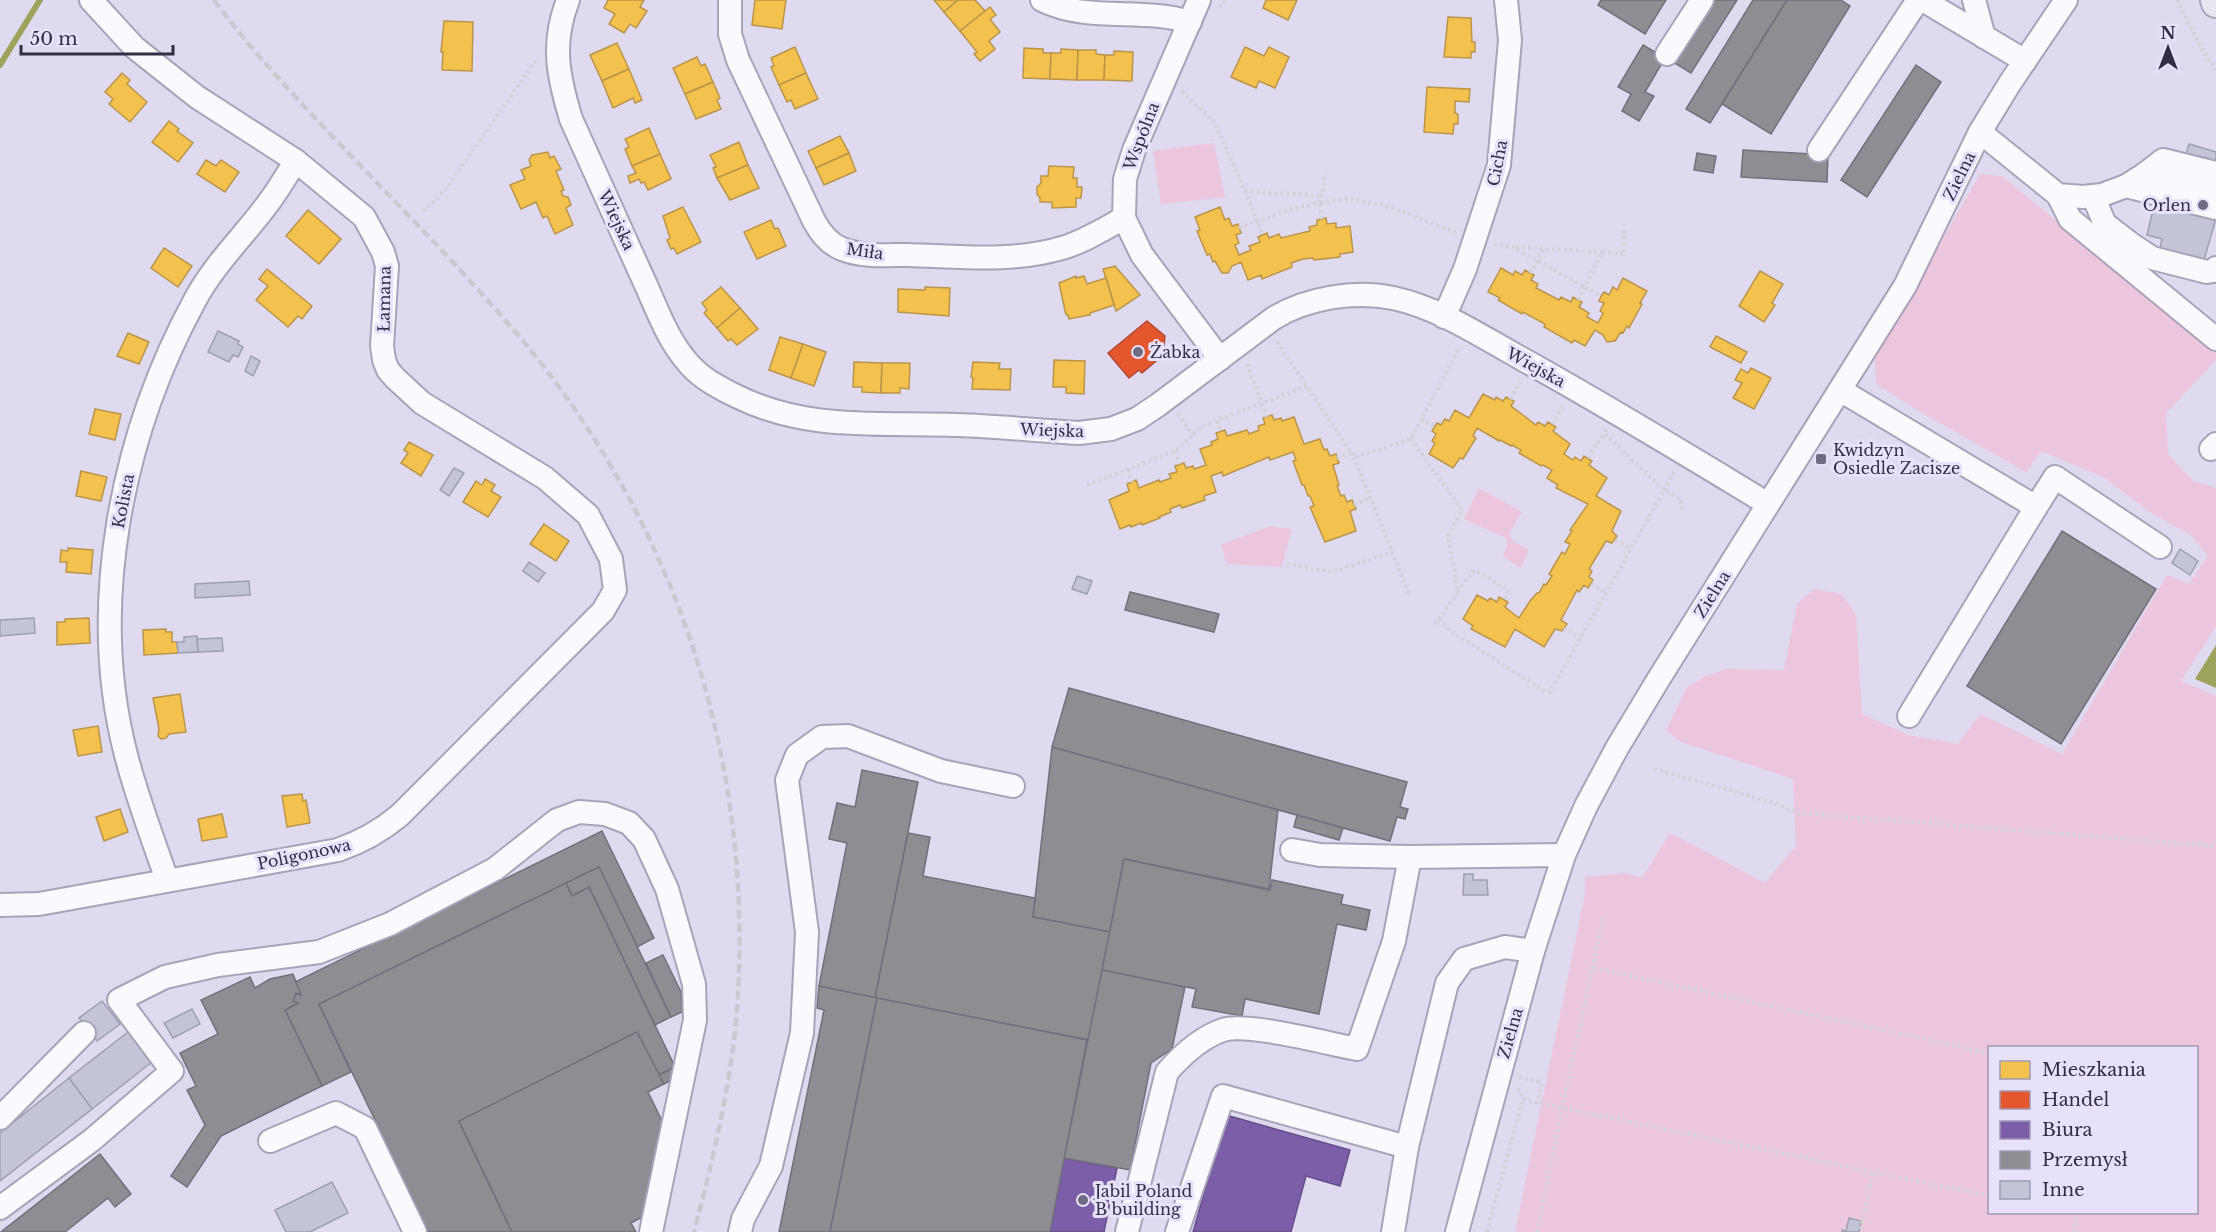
<svg xmlns="http://www.w3.org/2000/svg" width="2216" height="1232" font-family="'Libre Baskerville',serif">
	<rect width="100%" height="100%" fill="#e0daf0"/>
	<g fill="#ecc6dc" fill-rule="evenodd">
		<path d="M1214 143 1225 197 1161 204 1153 151Z"/>
		<path d="M1980 174 2002 176 2216 352V360L2166 413 2168 454 2193 481 2216 488V626L2181 681 2216 696V1232H1515L1585 894V877L1626 873 1642 878 1670 833 1765 883 1796 846 1793 779 1681 742 1666 730 1687 687 1704 677 1726 669 1784 670 1797 604 1814 589 1842 594 1856 615 1862 714 1908 735 1958 744 1980 714 2062 754 2167 575 2189 584 2208 556 2191 535 2153 514 2103 477 2041 451 2026 472 1919 411 1876 384 1875 358ZM1990 1048H2196V1212H1990Z"/>
		<path d="M1479 488 1522 512 1510 532 1512 541 1529 549 1521 568 1503 556 1507 546 1506 538 1464 519Z"/>
		<path d="M1270 526 1292 529 1282 567 1227 564 1221 545Z"/>
	</g>
	<path fill="#9da35d" d="M2216 645V688L2195 679Z"/>
	<g fill="#f2c14e" stroke="#b9954c" stroke-width="1.5">
		<path d="M608 0H644L640 7 647 11 636 28 630 24 624 33 609 24 615 14 604 8Z"/>
		<path d="M755 0H786L782 29 752 25Z"/>
		<path d="M934 0H958L944 12Z"/>
		<path d="M958 0H975L985 11 960 31 944 12Z"/>
		<path d="M1266 0H1297L1288 20 1263 8Z"/>
		<path d="M990 7 996 15 990 19 1000 32 989 41 995 49 980 61 974 54 977 52 960 31Z"/>
		<path d="M1448 17 1471 18 1472 42H1475V52H1471V58L1444 57Z"/>
		<path d="M444 21 473 22 472 71 442 70 443 52H441Z"/>
		<path d="M617 43 629 69 602 81 590 55Z"/>
		<path d="M795 47 806 73 779 85 771 67 774 66 771 58Z"/>
		<path d="M1245 47 1264 56 1269 47 1289 57 1275 88 1259 81 1256 88 1231 77Z"/>
		<path d="M1024 48 1043 49V53H1051L1050 79 1023 78Z"/>
		<path d="M1061 49 1078 50 1077 80 1050 79 1051 53H1061Z"/>
		<path d="M1078 50H1096V54L1105 55 1104 80H1077Z"/>
		<path d="M1114 51 1133 52 1132 81 1104 80 1105 55H1114Z"/>
		<path d="M697 57 701 66 705 64 713 82 685 94 673 68Z"/>
		<path d="M629 69 642 100 635 103 633 98 613 108 602 81Z"/>
		<path d="M122 73 130 80 127 84 147 102 130 122 109 104 113 99 105 92Z"/>
		<path d="M806 73 818 99 795 109 791 100 787 102 779 85Z"/>
		<path d="M713 82 720 98 717 100 721 109 696 119 685 94Z"/>
		<path d="M1427 87 1470 89 1469 102 1455 101V113L1458 114V124H1454L1453 134 1424 132Z"/>
		<path d="M169 121 179 129 177 131 193 143 178 162 152 142Z"/>
		<path d="M649 128 660 154 632 166 625 149 629 147 625 139Z"/>
		<path d="M840 136 849 153 816 168 808 151Z"/>
		<path d="M739 142 748 165 717 178 713 168 716 167 710 155Z"/>
		<path d="M548 152 550 158 554 156 561 169 556 171 564 190 561 191 563 196 568 197 571 205 566 208 573 225 555 234 547 216 543 218 536 202 521 209 510 185 525 179 521 170 531 166 529 160 532 155Z"/>
		<path d="M849 153 856 171 824 185 816 168Z"/>
		<path d="M660 154 671 179 648 190 644 182 641 183 639 179 630 183 628 176 636 173 632 166Z"/>
		<path d="M206 160 216 166 221 160 239 172 225 192 197 174Z"/>
		<path d="M748 165 759 188 730 200 717 178Z"/>
		<path d="M1049 166 1074 167 1073 178H1077V187H1082L1081 198H1076V207L1052 208V202H1040V198L1037 194V187L1041 183V176H1048Z"/>
		<path d="M683 207 701 242 677 254 674 248 671 249 667 240 670 238 663 216Z"/>
		<path d="M1220 207 1225 220 1229 218 1232 226 1238 224 1241 233 1236 235 1239 243 1235 245 1239 255 1251 250 1249 246 1260 242 1258 237 1267 233 1269 238 1279 234 1281 238 1310 231 1309 227 1317 225V220L1326 218 1327 224 1336 223V228L1350 226 1353 252 1340 254V257L1314 260 1313 258 1303 259 1291 263 1292 267 1262 279 1261 275 1248 280 1241 262 1232 266 1228 273H1222L1215 261 1213 262 1210 254 1207 255 1197 231 1200 230 1195 217Z"/>
		<path d="M308 210 341 239 319 264 286 236Z"/>
		<path d="M771 220 775 229 778 228 786 246 757 259 744 232Z"/>
		<path d="M164 248 192 266 178 287 151 268Z"/>
		<path d="M1115 266 1140 295 1116 311 1103 269Z"/>
		<path d="M1501 268 1513 275 1515 271 1522 275 1525 270 1530 273 1534 275 1531 280 1538 284 1536 288 1559 300 1561 297 1571 302 1573 297 1582 302 1579 307 1589 313 1587 317 1598 323 1603 313 1600 311 1604 303 1599 301 1601 296 1604 292 1609 295 1613 287 1617 290 1623 278 1647 291 1640 303 1642 304 1629 328 1627 326 1623 333 1621 332 1615 341 1607 342 1603 335 1595 330 1585 346 1574 340 1572 343 1544 327 1545 324 1523 312 1522 314 1498 300 1500 298 1488 292Z"/>
		<path d="M267 269 312 306 302 319 298 316 288 327 256 300 268 286 259 279Z"/>
		<path d="M1760 271 1783 284 1772 303 1775 305 1764 322 1739 306Z"/>
		<path d="M1076 276V278L1084 276 1087 284 1106 278 1114 305 1090 313V315L1069 319 1068 315H1066L1059 283Z"/>
		<path d="M721 287 740 308 717 328 704 313 707 310 702 303Z"/>
		<path d="M925 287 950 288 949 316 898 312V289L925 290Z"/>
		<path d="M740 308 758 329 737 345 731 339 728 341 717 328Z"/>
		<path d="M128 333 149 342 139 364 117 356Z"/>
		<path d="M1716 336 1747 352 1741 363 1710 347Z"/>
		<path d="M780 337 803 344 791 378 769 370Z"/>
		<path d="M803 344 826 352 814 386 791 378Z"/>
		<path d="M1054 360 1085 361 1084 394 1066 393V387H1053Z"/>
		<path d="M854 362 882 363 881 393 862 392V387H853Z"/>
		<path d="M973 362 1000 363 999 369H1011L1010 390 972 389 973 378 971 377Z"/>
		<path d="M882 363H910L909 389 900 388V393H881Z"/>
		<path d="M1751 368 1771 378 1754 409 1733 398 1742 383 1735 380 1741 369 1748 373Z"/>
		<path d="M1483 394 1495 400 1496 397 1503 401 1506 397 1514 401 1511 406 1536 425 1538 422 1545 426 1548 422 1556 427 1553 431 1570 444 1564 454 1573 460 1575 457 1581 461 1584 456 1592 461 1589 465 1607 478 1596 496 1621 511 1612 531 1617 536 1612 543 1606 541 1589 569 1592 571 1589 577 1593 580 1588 588 1584 585 1579 592 1577 590 1561 620 1567 624 1562 631 1555 629 1544 647 1515 629 1505 647 1471 629 1473 626 1463 619 1477 595 1488 601 1490 598 1497 602 1499 597 1508 602 1505 607 1519 618 1530 601 1537 593H1539L1544 584 1546 585 1552 576 1549 574 1562 552 1565 554 1570 544 1565 542 1572 531 1570 530 1588 504 1556 488 1558 485 1547 478 1552 470 1543 465 1541 466 1519 453 1521 450 1512 445 1511 446 1500 440 1499 441 1477 428 1473 436 1476 438 1463 459 1460 458 1453 468 1429 454 1435 443 1432 441 1436 434 1432 431 1437 423 1441 425 1445 419 1449 421 1455 410 1469 418Z"/>
		<path d="M95 409 121 414 115 440 89 434Z"/>
		<path d="M1272 415 1274 420 1281 418 1282 421 1294 417 1304 444 1320 439 1324 450 1327 449 1330 456 1336 454 1339 463 1333 465 1339 485 1337 486 1341 496 1344 495 1347 502 1352 500 1354 505 1356 509 1350 511 1356 531 1325 542 1310 507 1314 506 1310 496H1308L1304 485H1302L1293 461 1296 460 1293 452 1270 460 1269 457 1223 476 1222 472 1211 476 1216 492 1204 496 1205 500 1182 508 1180 505 1170 509 1171 512 1159 517 1160 518 1142 525 1141 523 1131 527 1130 525 1120 529 1109 500 1129 491 1127 484 1136 480 1139 488 1159 480 1160 482 1171 478 1169 474 1177 472 1175 466 1184 463 1186 468 1193 466 1194 469 1206 465 1200 449 1212 445 1211 442 1218 439 1216 433 1225 430 1227 436 1247 430 1249 434 1259 430 1258 426 1265 424 1263 418Z"/>
		<path d="M409 442 433 455 421 476 401 463 408 453 404 450Z"/>
		<path d="M81 471 107 477 101 501 76 496Z"/>
		<path d="M485 479 495 485 491 491 501 497 488 517 463 502 476 481 482 485Z"/>
		<path d="M544 524 569 541 556 561 530 544Z"/>
		<path d="M68 548 93 550 91 574 66 572 67 562H60L61 550 68 551Z"/>
		<path d="M89 618 90 643 57 645V622H65V619Z"/>
		<path d="M166 629V632H172V642H177L178 653 144 655 143 630Z"/>
		<path d="M180 694 186 732 169 734 166 738 161 739 158 736 159 729 153 698Z"/>
		<path d="M98 726 102 752 78 756 73 730Z"/>
		<path d="M302 794 303 801 306 800 310 823 287 827 282 796Z"/>
		<path d="M120 809 128 832 104 841 96 817Z"/>
		<path d="M222 814 227 837 202 841 198 819Z"/>
	</g>
	<path fill="#e4572e" stroke="#af4a35" stroke-width="1.5" d="M1147 321 1165 336 1163 355 1142 373 1139 370 1129 378 1108 353Z"/>
	<g fill="#7b5ea7" stroke="#664f8a" stroke-width="1.5">
		<path d="M1226 1115 1350 1150 1340 1186 1306 1176 1291 1232H1193Z"/>
		<path d="M1064 1158 1117 1168 1104 1232H1050Z"/>
	</g>
	<g fill="#8d8d92" stroke="#72707b" stroke-width="1.5">
		<path d="M1601 0H1666L1645 34 1598 5Z"/>
		<path d="M1711 0H1737L1691 73 1673 62Z"/>
		<path d="M1753 0H1787L1710 123 1686 109Z"/>
		<path d="M1787 0H1841L1850 6 1771 134 1722 104Z"/>
		<path d="M1643 45 1665 58 1645 92 1654 96 1639 121 1622 111 1631 94 1618 87Z"/>
		<path d="M1916 65 1941 82 1867 197 1841 180Z"/>
		<path d="M1743 150 1828 155 1827 182 1741 177Z"/>
		<path d="M1697 153 1716 156 1713 173 1694 170Z"/>
		<path d="M2062 531 2156 589 2061 744 1967 686Z"/>
		<path d="M1130 592 1219 614 1214 632 1125 610Z"/>
		<path d="M1069 688 1407 782 1400 807 1408 809 1405 819 1397 817 1390 841 1052 747Z"/>
		<path d="M1052 747 1278 810 1269 889 1124 859 1110 932 1033 917Z"/>
		<path d="M862 770 918 782 875 998 819 986 847 843 829 839 837 803 855 807Z"/>
		<path d="M1297 815 1343 828 1339 840 1294 827Z"/>
		<path d="M602 831 654 938 637 947 599 867 319 1004 351 1072 322 1086 285 1010 298 1003 293 1001 296 993 301 995 295 982Z"/>
		<path d="M908 833 930 837 923 876 1035 898 1033 917 1110 932 1089 1040 875 998Z"/>
		<path d="M1124 859 1270 890 1272 880 1343 895 1341 904 1370 910 1366 930 1337 924 1319 1014 1245 999 1242 1016 1192 1007 1196 989 1102 970Z"/>
		<path d="M599 867 671 1017 655 1025 589 887 572 896 566 883Z"/>
		<path d="M566 883 572 896 589 887 675 1067 659 1075 637 1032 459 1121 512 1232H429L319 1004Z"/>
		<path d="M663 955 681 992 682 1012 671 1017 646 963Z"/>
		<path d="M1102 970 1185 987 1172 1049 1151 1063 1130 1170 1064 1158Z"/>
		<path d="M293 974 301 995 296 993 293 1001 298 1003 285 1010 322 1086 221 1136 187 1187 171 1176 205 1125 187 1090 196 1086 180 1053 218 1034 201 1000 250 977 255 988 270 979Z"/>
		<path d="M819 986 877 998 830 1232H779L824 1010 817 1008Z"/>
		<path d="M877 998 1087 1040 1050 1232H830Z"/>
		<path d="M637 1032 664 1084 648 1092 665 1127 648 1214 631 1223 636 1232H512L459 1121Z"/>
		<path d="M675 1067 676 1078 664 1084 659 1075Z"/>
		<path d="M100 1154 131 1194 115 1207 108 1198 65 1232H1Z"/>
	</g>
	<g fill="none" stroke-linecap="round" stroke-linejoin="round">
		<path stroke="#9da35d" stroke-width="6" d="M0 65 40 0"/>
	</g>
	<g fill="#c4c4d9" stroke="#9f9eb2" stroke-width="1.5">
		<path d="M2189 144 2216 152V203L2175 192Z"/>
		<path d="M2155 202 2216 218 2204 260 2160 248 2162 239 2147 235Z"/>
		<path d="M218 331 239 341 238 344 243 347 238 357 233 355 229 362 208 352Z"/>
		<path d="M251 356 260 361 253 376 245 371Z"/>
		<path d="M454 468 464 473 449 496 440 490Z"/>
		<path d="M2180 549 2198 561 2190 575 2172 563Z"/>
		<path d="M529 562 545 573 538 582 523 571Z"/>
		<path d="M1077 576 1092 581 1087 594 1072 589Z"/>
		<path d="M249 581 250 595 195 598V584Z"/>
		<path d="M34 618 35 633 0 636V620Z"/>
		<path d="M197 636 198 652 178 653 177 642H184V637Z"/>
		<path d="M222 638 223 651 198 652 197 639Z"/>
		<path d="M1464 874H1473V880H1487L1488 895H1463Z"/>
		<path d="M102 1001 120 1024 97 1041 79 1018Z"/>
		<path d="M192 1009 200 1024 173 1038 164 1023Z"/>
		<path d="M128 1032 152 1062 92 1109 69 1078Z"/>
		<path d="M69 1078 92 1109 0 1181V1133Z"/>
		<path d="M332 1182 348 1213 310 1232H286L275 1210Z"/>
		<path d="M1849 1218 1861 1221 1859 1232H1842V1230L1846 1231Z"/>
	</g>
	<g fill="none" stroke-linecap="round" stroke-linejoin="round">
		<g stroke="#a8a3b8" stroke-width="26">
			<g id="minor">
				<path d="M568 0C551 44 558 76 571 119 594 170 617 221 640 272 655 303 666 339 689 364 701 378 718 387 734 395 807 432 879 422 957 425 998 426 1038 431 1079 433L1111 429 1137 419 1158 405 1274 318C1307 298 1354 290 1393 298 1440 308 1482 337 1524 360 1607 406 1687 455 1768 504"/>
				<path d="M730 0V34L738 60 814 221C821 234 829 244 842 249 862 257 886 255 906 255 958 256 1011 263 1062 248 1083 242 1104 229 1124 218"/>
				<path d="M1042 0C1088 23 1142 7 1190 22"/>
				<path d="M1199 0 1134 150 1125 179 1124 218 1142 255 1220 359"/>
				<path d="M1923 0 2025 61"/>
				<path d="M1974 0 1984 37"/>
				<path d="M1667 54 1702 0"/>
				<path d="M1980 132 2058 195 2083 197 2102 195 2126 186 2145 174 2216 192"/>
				<path d="M1819 150 1918 0"/>
				<path d="M2145 174 2163 160 2216 173"/>
				<path d="M2126 186 2216 208"/>
				<path d="M2058 195 2070 219 2216 339"/>
				<path d="M2093 196 2105 224 2131 244 2152 258 2207 272 2213 271 2216 268"/>
				<path d="M1444 317 1465 269 1499 165 1510 40 1506 0"/>
				<path d="M1840 390 2036 507 1909 716"/>
				<path d="M2211 449 2216 444"/>
				<path d="M2036 507 2055 477 2160 547"/>
				<path d="M1292 850 1320 855 1410 857"/>
				<path d="M167 880C153 839 137 798 126 755 87 605 122 434 195 300 214 264 245 235 269 202 279 189 287 174 296 161"/>
				<path d="M0 905 39 904 338 850C361 842 381 831 400 815L603 611 615 590 611 559 588 515 545 478 422 403 395 378 388 370 384 360 382 346 387 266 383 252 364 217 296 161 197 97 134 47 91 0"/>
				<path d="M0 1118 84 1033"/>
				<path d="M270 1141 336 1113 365 1128 415 1232"/>
				<path d="M0 1208 92 1140 172 1071 119 1000 165 977 218 965 319 952 390 924 495 869 557 820 579 812 605 814 629 823 644 839 667 889 694 984 695 1020 651 1232"/>
				<path d="M740 1232 743 1219 771 1166 802 1033 807 932 787 780 797 755 822 737 848 736 941 771 1013 786"/>
				<path d="M1127 1232 1167 1072C1182 1055 1202 1037 1223 1030 1247 1022 1329 1044 1357 1049L1394 941 1410 857 1564 855"/>
				<path d="M1177 1232 1223 1096 1407 1147 1447 983 1464 959 1505 947 1533 951"/>
				<path d="M1393 1232 1407 1147"/>
				<path d="M1457 1232 1533 951 1564 855 1586 806 1617 748 1658 680 1905 286 1980 132 2010 83 2066 0"/>
			</g>
		</g>
		<g stroke="#aba5ba" stroke-width="32">
			<path id="major" d="M2215 0 2216 3"/>
		</g>
		<g stroke="#d3d2d9" stroke-width="4" stroke-dasharray="3 3" stroke-linecap="butt">
			<path d="M2177 0 2204 53 2216 70"/>
			<path d="M1219 7 1226 0"/>
			<path d="M1182 91 1215 123 1245 191 1322 196"/>
			<path d="M1245 191 1263 235"/>
			<path d="M423 211 433 203 448 186 537 59"/>
			<path d="M1322 219 1319 203C1332 201 1344 198 1357 200 1390 204 1424 221 1456 232"/>
			<path d="M1239 228 1291 209 1319 203 1323 192 1325 172"/>
			<path d="M1494 245 1512 247 1601 296"/>
			<path d="M1516 247 1602 252"/>
			<path d="M1530 273 1544 249"/>
			<path d="M1578 300 1602 252 1624 254V228"/>
			<path d="M1277 342 1307 386"/>
			<path d="M1247 364 1267 417"/>
			<path d="M1510 399 1520 382"/>
			<path d="M1178 414 1193 436"/>
			<path d="M1421 419 1434 426"/>
			<path d="M1217 421 1221 431"/>
			<path d="M1552 424 1564 404"/>
			<path d="M1606 429 1604 433 1664 490 1681 499 1682 511"/>
			<path d="M1411 439 1462 510 1448 536 1458 592 1435 625"/>
			<path d="M1175 451 1180 464"/>
			<path d="M1354 457 1409 594"/>
			<path d="M1337 458 1352 453"/>
			<path d="M1588 458 1604 433"/>
			<path d="M1128 469 1132 482"/>
			<path d="M1087 485 1175 451 1203 426 1307 386 1354 457 1411 439 1460 346"/>
			<path d="M1354 505 1370 498"/>
			<path d="M1615 540 1631 549"/>
			<path d="M1287 564 1332 572 1392 552"/>
			<path d="M1591 584 1607 593"/>
			<path d="M1458 592 1472 572 1476 571 1507 589 1508 591 1504 600"/>
			<path d="M1439 619 1449 630 1546 692H1550L1675 471"/>
			<path d="M1564 628 1581 638"/>
			<path d="M1654 769 1775 803 1798 813 2216 846"/>
			<path d="M1594 968 1990 1053"/>
			<path d="M1519 1077 1541 1082 1538 1103"/>
			<path d="M1518 1088 1523 1099 1538 1103 1990 1196"/>
			<path d="M1861 1229 1873 1172"/>
			<path d="M1487 1232 1523 1099"/>
			<path d="M1537 1232 1562 1108 1604 915"/>
			<path d="M2074 1232 2077 1212"/>
		</g>
		<use href="#minor" stroke="#faf9fd" stroke-width="22"/>
		<use href="#major" stroke="#e8e6ef" stroke-width="28"/>
		<path stroke="#cbc9d0" stroke-width="4.5" stroke-dasharray="9 4.5" stroke-linecap="butt" d="M214 0C245 42 280 80 315 118 383 190 454 260 518 335 677 523 755 764 737 1010 731 1085 713 1159 694 1232"/>
	</g>
	<g fill="#706a82" stroke="#e7e1fb" stroke-width="2">
		<circle cx="2203" cy="205" r="6"/>
		<circle cx="1138" cy="352" r="6"/>
		<rect x="1815" y="453" width="12" height="12" rx="3"/>
		<circle cx="1083" cy="1200" r="6"/>
	</g>
	<g text-anchor="middle" dominant-baseline="central" stroke-width="6" stroke-linejoin="round" paint-order="stroke">
		<g font-size="16" fill="#342d46" stroke="#e7e1fb">
			<text transform="translate(1141 136) rotate(-69)">Wspólna</text>
			<text transform="translate(1497 163) rotate(-79)">Cicha</text>
			<text transform="translate(1959 176) rotate(-64)">Zielna</text>
			<text transform="translate(617 220) rotate(65)">Wiejska</text>
			<text transform="translate(865 251) rotate(8)">Miła</text>
			<text transform="translate(384 299) rotate(-89)">Łamana</text>
			<text transform="translate(1536 367) rotate(29)">Wiejska</text>
			<text transform="translate(1052 430) rotate(2)">Wiejska</text>
			<text transform="translate(123 501) rotate(-79)">Kolista</text>
			<text transform="translate(1712 594) rotate(-58)">Zielna</text>
			<text transform="translate(304 854) rotate(-12)">Poligonowa</text>
			<text transform="translate(1510 1033) rotate(-74)">Zielna</text>
		</g>
		<g font-size="16" fill="#342d46" stroke="#e7e1fb" text-anchor="start">
			<text x="2191" y="205" text-anchor="end">Orlen</text>
			<text x="1150" y="352">Żabka</text>
			<text x="1833" y="450">Kwidzyn<tspan x="1833" dy="18">Osiedle Zacisze</tspan></text>
			<text x="1095" y="1191">Jabil Poland<tspan x="1095" dy="18">B building</tspan></text>
		</g>
	</g>
	<rect x="1988" y="1046" width="210" height="168" fill="#e7e1fb" stroke="#9f99b3" stroke-width="1.5"/>
	<rect x="2000" y="1061" width="30" height="18" fill="#f2c14e" stroke="#9f99b3" stroke-width="1.5"/>
	<text x="2042" y="1076" font-size="18" fill="#342d46">Mieszkania</text>
	<rect x="2000" y="1091" width="30" height="18" fill="#e4572e" stroke="#9f99b3" stroke-width="1.5"/>
	<text x="2042" y="1106" font-size="18" fill="#342d46">Handel</text>
	<rect x="2000" y="1121" width="30" height="18" fill="#7b5ea7" stroke="#9f99b3" stroke-width="1.5"/>
	<text x="2042" y="1136" font-size="18" fill="#342d46">Biura</text>
	<rect x="2000" y="1151" width="30" height="18" fill="#8d8d92" stroke="#9f99b3" stroke-width="1.5"/>
	<text x="2042" y="1166" font-size="18" fill="#342d46">Przemysł</text>
	<rect x="2000" y="1181" width="30" height="18" fill="#c4c4d9" stroke="#9f99b3" stroke-width="1.5"/>
	<text x="2042" y="1196" font-size="18" fill="#342d46">Inne</text>
	<g transform="translate(2168 48)" stroke="#e7e1fb" stroke-width="4.5" paint-order="stroke">
	<path d="M0-4.5L10 22L0 15L-10 22Z" fill="#342d46"/>
	<text y="-9" font-size="16" font-weight="bold" text-anchor="middle" fill="#342d46">N</text>
	</g>
	<path d="M21 45v9h152v-9" fill="none" stroke="#342d46" stroke-width="3"/>
	<text x="30" y="45" font-size="18" fill="#342d46" stroke="#e7e1fb" stroke-width="4.5" paint-order="stroke">50 m</text>
</svg>
